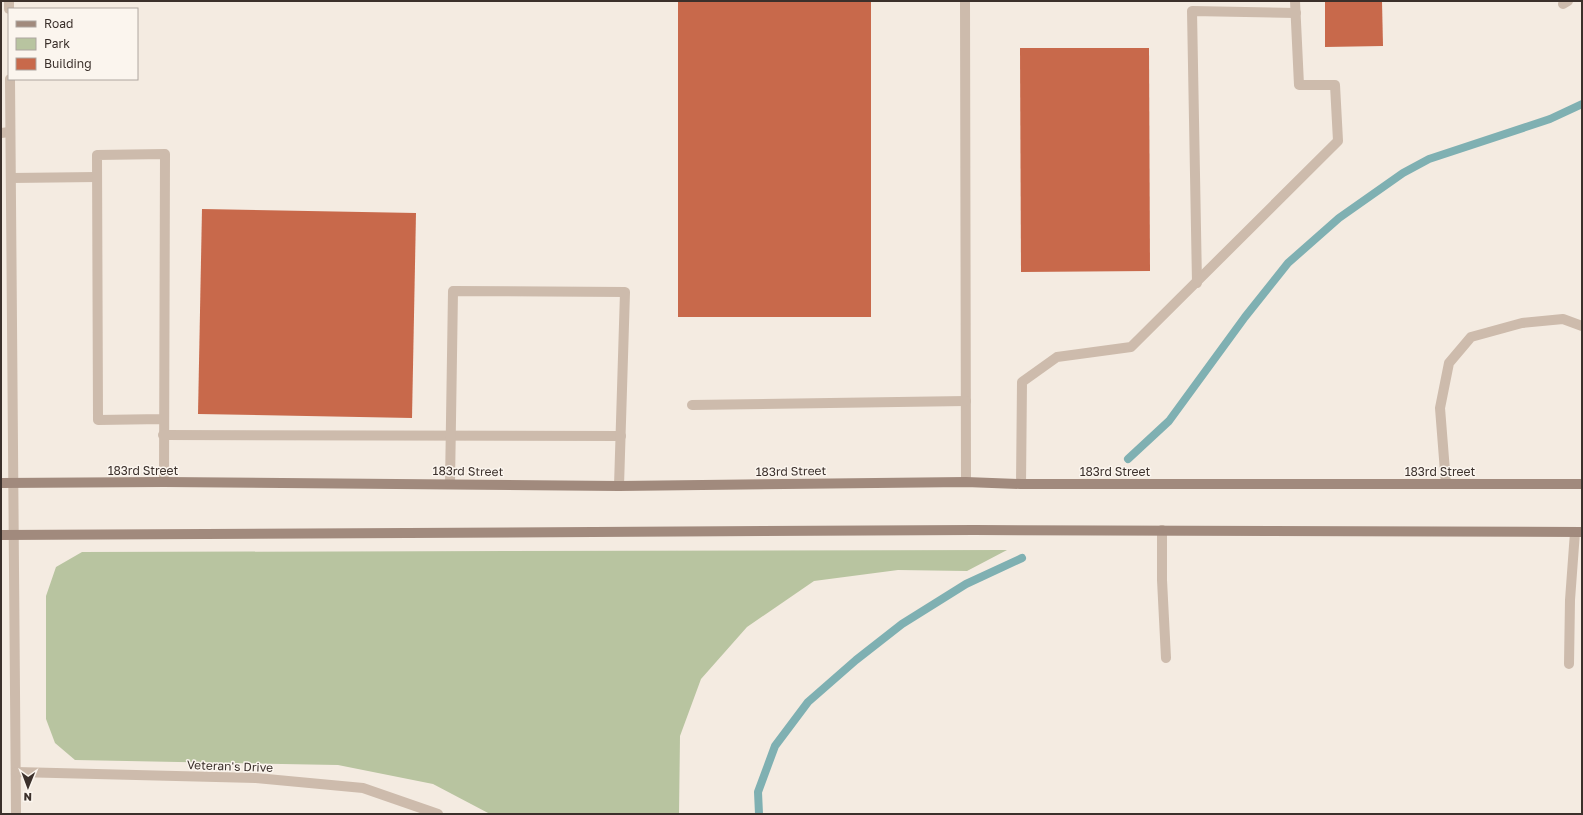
<svg xmlns="http://www.w3.org/2000/svg" width="1583" height="815" font-family="'Golos Text',sans-serif">
	<rect width="100%" height="100%" fill="#f4ebe1"/>
	<path fill="#b8c4a0" d="M1007 550 967 571 898 570 814 581 747 627 701 679 680 736 679 814H490L433 784 338 765 75 760 55 743 46 719V596L56 567 82 552Z"/>
	<g fill="none" stroke-linecap="round" stroke-linejoin="round">
		<g stroke="#7fb0b2" stroke-width="8">
			<path d="M1128 459 1169 421 1245 317 1288 263 1339 218 1403 173 1429 159 1550 119 1582 104"/>
			<path d="M759 814 758 792 775 746 808 702 856 660 902 624 966 584 1022 558"/>
		</g>
	</g>
	<g fill="#c8694b">
		<rect x="678" y="1" width="193" height="316"/>
		<path d="M1325 1H1382L1383 46 1325 47Z"/>
		<path d="M1020 48H1149L1150 271 1021 272Z"/>
		<path d="M202 209 416 213 412 418 198 414Z"/>
	</g>
	<g fill="none" stroke-linecap="round" stroke-linejoin="round">
		<g stroke="#cdbbac" stroke-width="10">
			<path d="M965 1 966 482"/>
			<path d="M1563 4 1568 1"/>
			<path d="M1 133 10 132"/>
			<path d="M11 178 97 177"/>
			<path d="M1197 283 1192 11 1296 13"/>
			<path d="M692 405 966 401"/>
			<path d="M163 419 98 420 97 155 165 154 164 482"/>
			<path d="M163 435 621 436"/>
			<path d="M450 484 453 291 625 292 619 486"/>
			<path d="M1021 484 1022 382 1057 357 1131 347 1338 141 1335 85H1299L1295 1"/>
			<path d="M1446 484 1440 408 1449 363 1471 337 1522 323 1563 319 1582 326"/>
			<path d="M1162 530V580L1166 658"/>
			<path d="M1569 664 1570 600 1575 532"/>
		</g>
		<g stroke="#cdbbac" stroke-width="10">
			<path d="M9 1V9"/>
			<path d="M10 79 16 814"/>
			<path d="M16 772 256 778 363 788 438 814"/>
		</g>
		<g stroke="#a18a7d" stroke-width="10">
			<path d="M1 483 164 482 619 486 966 482 1021 484H1582"/>
			<path d="M1 535 974 530 1582 532"/>
		</g>
	</g>
	<g text-anchor="middle" dominant-baseline="central" stroke-width="3" stroke-linejoin="round" paint-order="stroke">
		<g font-size="12" fill="#3b302b" stroke="#fbf5ee">
			<text x="143" y="470">183rd Street</text>
			<text transform="translate(468 471) rotate(1)">183rd Street</text>
			<text transform="translate(791 471) rotate(-1)">183rd Street</text>
			<text x="1115" y="471">183rd Street</text>
			<text x="1440" y="471">183rd Street</text>
			<text transform="translate(230 766) rotate(2)">Veteran's Drive</text>
		</g>
	</g>
	<rect width="1583" height="815" fill="none" stroke="#3b302b" stroke-width="4"/>
	<rect x="8" y="8" width="130" height="72" fill="#fbf5ee" stroke="#aea6a0"/>
	<rect x="16" y="21" width="20" height="6" fill="#a18a7d" stroke="#aea6a0"/>
	<text x="44" y="28" font-size="12" fill="#3b302b">Road</text>
	<rect x="16" y="38" width="20" height="12" fill="#b8c4a0" stroke="#aea6a0"/>
	<text x="44" y="48" font-size="12" fill="#3b302b">Park</text>
	<rect x="16" y="58" width="20" height="12" fill="#c8694b" stroke="#aea6a0"/>
	<text x="44" y="68" font-size="12" fill="#3b302b">Building</text>
	<g transform="translate(28 787) rotate(181)" stroke="#fbf5ee" stroke-width="3" paint-order="stroke">
	<path d="M0-3L7 15L0 10L-7 15Z" fill="#3b302b"/>
	<text y="-6" font-size="11" font-weight="bold" text-anchor="middle" fill="#3b302b">N</text>
	</g>
</svg>
